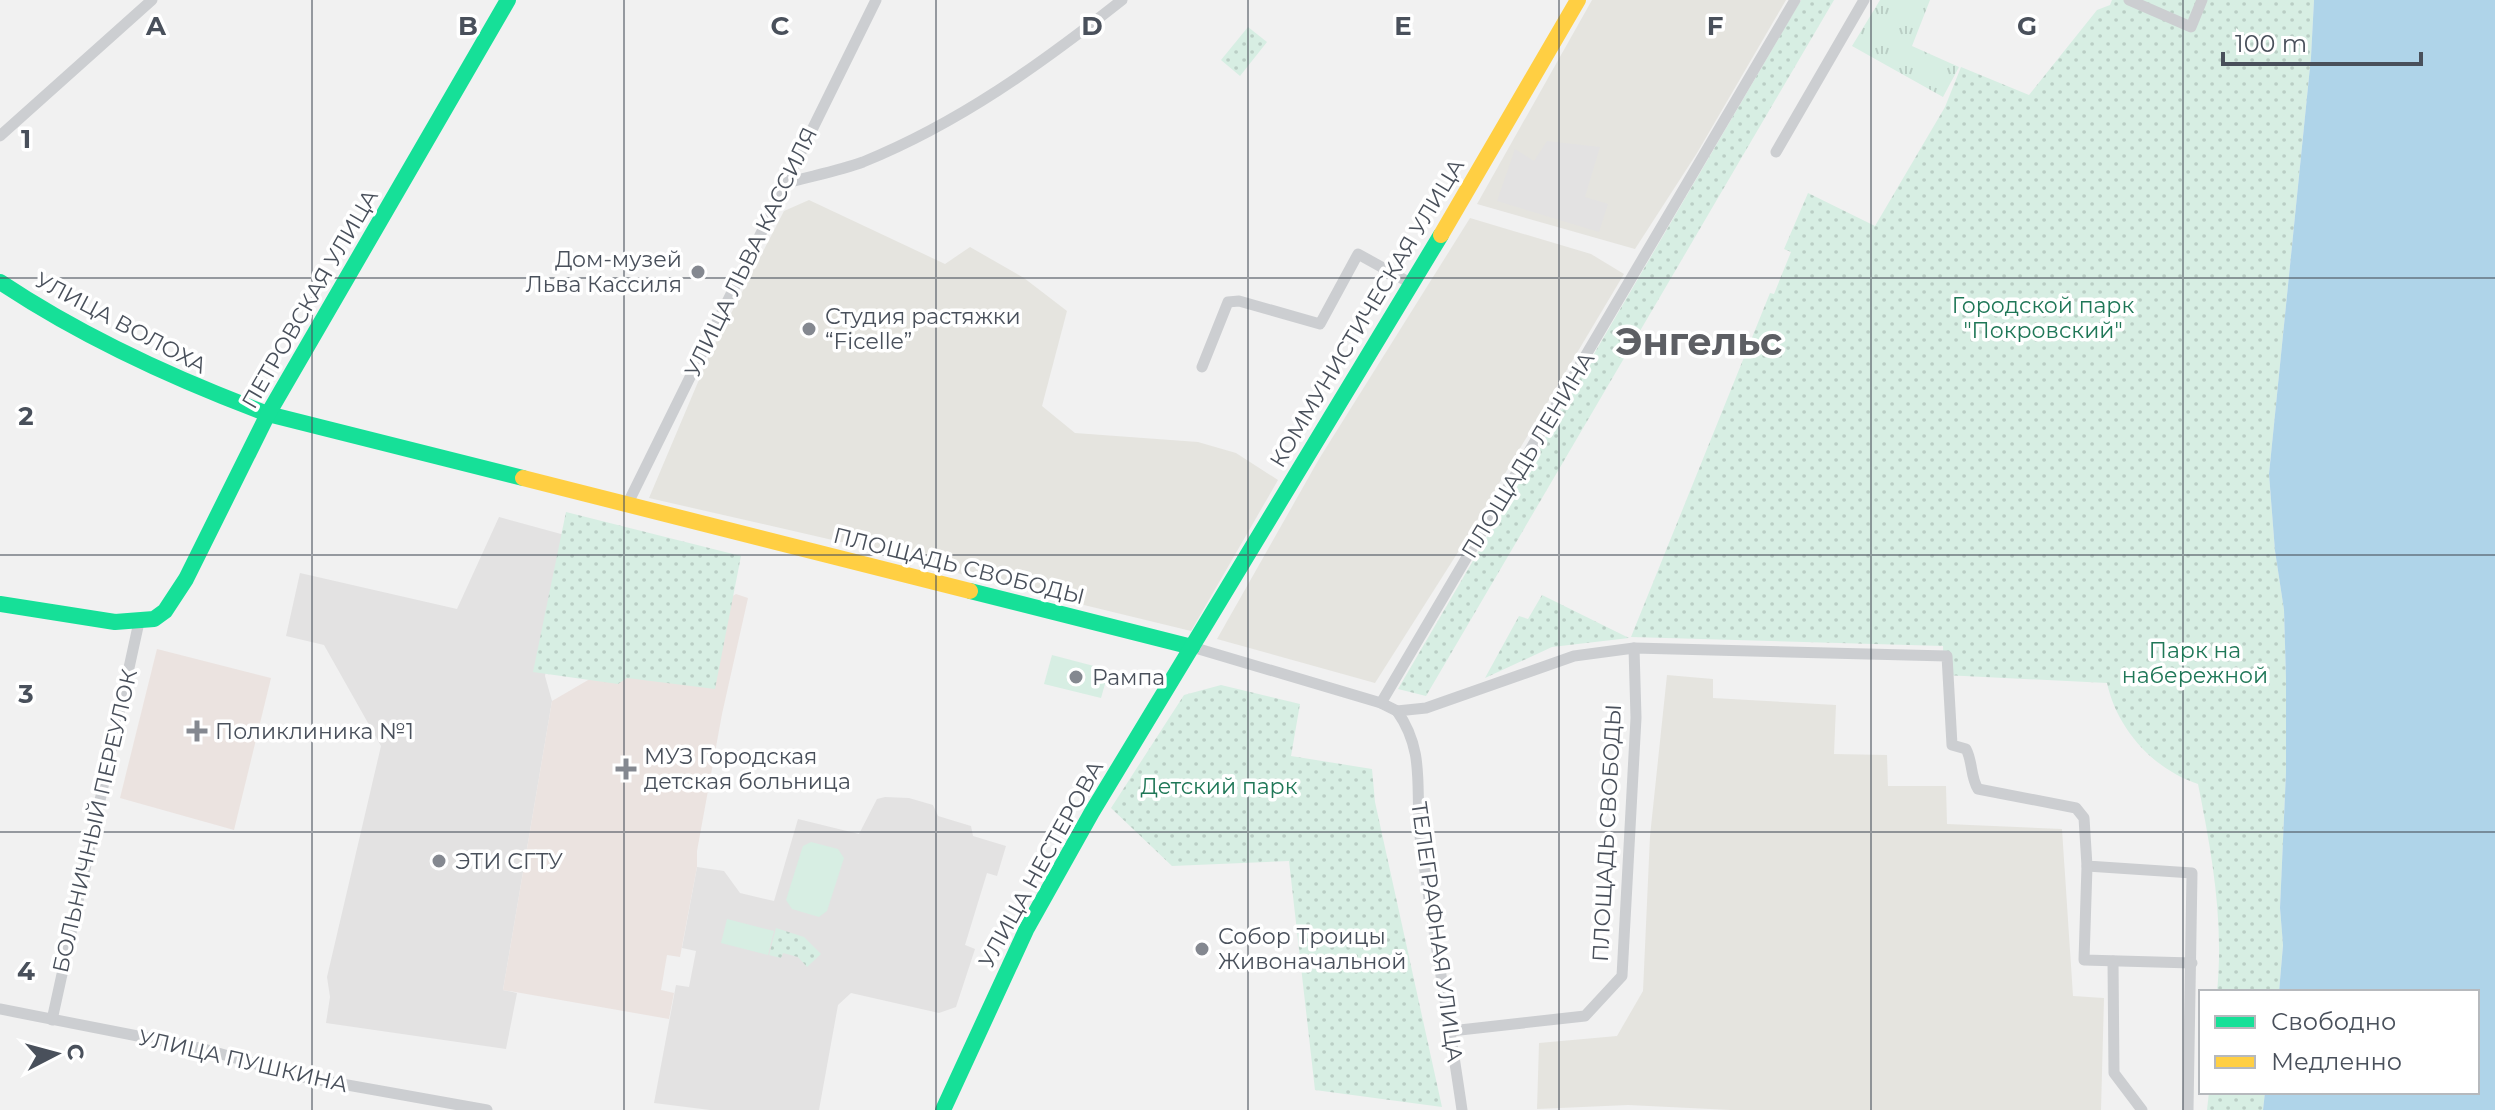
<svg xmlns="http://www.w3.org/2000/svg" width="2495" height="1110" font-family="Montserrat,sans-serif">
	<defs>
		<pattern id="grass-tufts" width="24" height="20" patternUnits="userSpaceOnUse" patternTransform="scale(2)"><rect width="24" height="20" fill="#d7eee3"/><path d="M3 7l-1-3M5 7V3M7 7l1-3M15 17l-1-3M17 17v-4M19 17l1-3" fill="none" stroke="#bacec5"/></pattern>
		<pattern id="park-dots" width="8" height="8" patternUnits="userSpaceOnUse" patternTransform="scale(2)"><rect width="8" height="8" fill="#d7eee3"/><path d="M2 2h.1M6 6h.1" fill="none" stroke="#bacec5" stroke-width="1.8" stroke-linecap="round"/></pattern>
	</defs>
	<rect width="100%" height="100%" fill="#f1f1f1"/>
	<g fill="#e5e4df">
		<path d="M1592 0H1786L1697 153 1635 249 1477 204Z"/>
		<path d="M809 200 945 264 970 247 1024 278 1067 311 1042 406 1075 433 1198 442 1236 453 1278 480 1191 631 997 584 863 547 649 498 709 356 784 211Z"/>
		<path d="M1470 218 1591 254 1624 274 1460 549 1375 683 1217 639 1319 459Z"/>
		<path d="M1667 675 1713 679V698L1836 705 1834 754 1887 755 1888 786H1946L1947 824 2062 829 2073 996 2104 998 2101 1110H1731L1628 1105 1537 1109 1539 1043 1617 1036 1643 991 1650 836Z"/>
	</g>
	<g fill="#e3e2e2">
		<path d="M1547 141 1600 147 1585 197 1608 204 1599 232 1497 201 1515 149 1534 161Z"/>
		<path d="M499 517 572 537 545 676 552 701 503 990 517 993 506 1049 326 1023 330 997 327 977 381 746 324 645 286 636 300 573 457 609Z"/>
		<path d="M885 797 909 798 933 805 938 816 971 826 973 836 1006 846 997 876 987 873 965 945 975 949 956 1007 939 1013 851 993 838 1005 819 1110H710L654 1103 676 985 689 987 696 951 682 948 697 867 724 871 740 893 774 901 798 819 859 834 877 799Z"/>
	</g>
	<g fill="#ebe3e0">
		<path d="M736 594 748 598 722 714 697 851V867L680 957 667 955 661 990 674 993 669 1019 503 990 552 701Z"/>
		<path d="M157 649 271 678 234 830 120 798Z"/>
	</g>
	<path fill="url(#grass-tufts)" d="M1880 0H1930L1912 46 1959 67 1943 97 1852 46Z"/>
	<g fill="url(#park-dots)">
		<path d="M1801 0H1834L1426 696 1398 689Z"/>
		<path d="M2112 0H2314L2311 57 2269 474 2275 551 2284 610 2286 679V772L2280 908 2283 944 2279 992H2217C2224 920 2212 854 2198 784 2153 769 2117 729 2107 683L1944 675 1943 646 1631 637 1770 293 1774 294 1791 252 1784 249 1808 193 1875 226 1945 107 1961 67 2029 95 2097 10 2110 5Z"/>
		<path d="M1248 27 1267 42 1240 76 1221 60Z"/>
		<path d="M566 512 741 556 715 689 627 678 618 684 533 672Z"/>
		<path d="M1542 595 1629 638 1552 647 1485 678 1519 616 1528 619Z"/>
		<path d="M1221 685 1300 704 1291 756 1372 769 1375 802 1442 1107 1315 1090 1289 861 1172 866 1111 808 1184 695Z"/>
		<path d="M776 928 804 937 821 954 807 967 798 957 783 953 781 958 769 955Z"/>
		<path d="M2209 1092H2265L2263 1110H2207Z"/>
	</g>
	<g fill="#d7eee3">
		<path d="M1052 655 1109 670 1101 698 1044 684Z"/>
		<path d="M811 842 838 849 844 858 827 911 819 917 792 909 786 900 801 852 803 846Z"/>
		<path d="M727 919 774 931 768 955 721 943Z"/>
	</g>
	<path fill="#afd4e9" d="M2314 0H2495V1110H2263L2265 1092H2477V992H2279L2283 945 2280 908 2286 772V679L2284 610 2275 551 2269 474 2311 57Z"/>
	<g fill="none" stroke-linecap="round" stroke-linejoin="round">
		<g stroke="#ccced1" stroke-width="11">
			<path d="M2129 0 2191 27 2202 0"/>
			<path d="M0 136 152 0"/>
			<path d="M1776 152 1864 0"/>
			<path d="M786 183C811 176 839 171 863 162 959 123 1041 64 1122 0"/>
			<path d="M1202 367 1228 302 1239 301 1320 324 1358 254 1412 284"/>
			<path d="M627 505 876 0"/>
			<path d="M1192 647 1381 703 1397 711 1426 708 1574 656 1634 648 1947 656 1952 745 1966 749C1973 762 1970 776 1978 789L2076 808 2084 818 2087 866 2192 873 2188 1110"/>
			<path d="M1381 703 1795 0"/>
			<path d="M1397 711C1426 752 1415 789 1420 836 1432 927 1449 1019 1462 1110"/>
			<path d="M2087 866 2084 960 2192 963"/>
			<path d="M2113 961 2114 1073 2142 1110"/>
			<path d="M0 1009 204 1049 297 1076 487 1110"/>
			<path d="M52 1020 139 622"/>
			<path d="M1451 1031 1585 1016 1622 976 1636 718 1634 648"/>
		</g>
		<g stroke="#16e098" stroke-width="16">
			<path d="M0 282C84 338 174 379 268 414L523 478"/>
			<path d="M970 591 1192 647"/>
			<path d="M0 604 115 622 154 619 165 611 186 579 268 414 508 0"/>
			<path d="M943 1110 1027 928 1092 812 1441 235"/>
		</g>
		<g stroke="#ffcf43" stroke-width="16">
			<path d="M1441 235 1578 0"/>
			<path d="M523 478 970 591"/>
		</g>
	</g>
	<path fill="none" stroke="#49505b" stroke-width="2" stroke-opacity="0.55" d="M312 0V1110M624 0V1110M936 0V1110M1248 0V1110M1559 0V1110M1871 0V1110M2183 0V1110M0 278H2495M0 555H2495M0 832H2495"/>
	<g fill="#848890" stroke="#fff" stroke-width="3">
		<circle cx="698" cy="272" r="8"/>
		<circle cx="809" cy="329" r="8"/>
		<circle cx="1076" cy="677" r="8"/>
		<path d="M193 719h8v8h8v8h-8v8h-8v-8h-8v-8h8z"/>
		<path d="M622 757h8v8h8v8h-8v8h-8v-8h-8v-8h8z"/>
		<circle cx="439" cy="861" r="8"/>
		<circle cx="1202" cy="949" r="8"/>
	</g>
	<g text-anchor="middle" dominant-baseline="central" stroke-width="7" stroke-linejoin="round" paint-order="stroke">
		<g font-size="22" fill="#49505b" stroke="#fff">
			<text transform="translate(751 252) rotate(-64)">УЛИЦА ЛЬВА КАССИЛЯ</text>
			<text transform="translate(310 299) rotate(-60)">ПЕТРОВСКАЯ УЛИЦА</text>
			<text transform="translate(1367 313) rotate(-59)">КОММУНИСТИЧЕСКАЯ УЛИЦА</text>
			<text transform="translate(121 323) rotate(28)">УЛИЦА ВОЛОХА</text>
			<text transform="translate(1528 455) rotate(-59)">ПЛОЩАДЬ ЛЕНИНА</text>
			<text transform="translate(959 566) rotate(14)">ПЛОЩАДЬ СВОБОДЫ</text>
			<text transform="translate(95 821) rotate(-77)">БОЛЬНИЧНЫЙ ПЕРЕУЛОК</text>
			<text transform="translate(1607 833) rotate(-87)">ПЛОЩАДЬ СВОБОДЫ</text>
			<text transform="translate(1041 864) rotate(-61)">УЛИЦА НЕСТЕРОВА</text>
			<text transform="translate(1437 932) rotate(82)">ТЕЛЕГРАФНАЯ УЛИЦА</text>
			<text transform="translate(243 1061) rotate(13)">УЛИЦА ПУШКИНА</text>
		</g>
		<g font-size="22" fill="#49505b" stroke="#fff" text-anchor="start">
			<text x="682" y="259" text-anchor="end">Дом-музей<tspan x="682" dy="25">Льва Кассиля</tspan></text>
			<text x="825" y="316">Студия растяжки<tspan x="825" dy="25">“Ficelle”</tspan></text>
			<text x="1092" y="677">Рампа</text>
			<text x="215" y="731">Поликлиника №1</text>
			<text x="644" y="756">МУЗ Городская<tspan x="644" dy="25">детская больница</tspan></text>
			<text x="455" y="861">ЭТИ СГТУ</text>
			<text x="1218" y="936">Собор Троицы<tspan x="1218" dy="25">Живоначальной</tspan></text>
		</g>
		<g font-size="22" fill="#1f7757" stroke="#fff">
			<text x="2043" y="305">Городской парк<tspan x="2043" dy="25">"Покровский"</tspan></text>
			<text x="2195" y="650">Парк на<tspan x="2195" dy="25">набережной</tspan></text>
			<text x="1219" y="786">Детский парк</text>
		</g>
		<g font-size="38" font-weight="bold" fill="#5d5f64" stroke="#fff">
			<text x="1699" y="341">Энгельс</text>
		</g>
	</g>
	<g font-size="26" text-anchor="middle" font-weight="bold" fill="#49505b" stroke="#fff" stroke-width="7" stroke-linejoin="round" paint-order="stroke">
		<text x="156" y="35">A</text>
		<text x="468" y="35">B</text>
		<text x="780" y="35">C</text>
		<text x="1092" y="35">D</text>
		<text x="1403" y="35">E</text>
		<text x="1715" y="35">F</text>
		<text x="2027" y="35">G</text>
		<text x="26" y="148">1</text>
		<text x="26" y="425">2</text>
		<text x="26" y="703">3</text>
		<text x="26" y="980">4</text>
	</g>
	<rect x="2199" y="990" width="280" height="104" fill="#ffffff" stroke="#b6b9bd" stroke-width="2"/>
	<rect x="2215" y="1016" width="40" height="12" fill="#16e098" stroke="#b6b9bd" stroke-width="2"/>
	<text x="2271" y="1030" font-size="24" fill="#49505b">Свободно</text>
	<rect x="2215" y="1056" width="40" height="12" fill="#ffcf43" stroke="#b6b9bd" stroke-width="2"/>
	<text x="2271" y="1070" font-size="24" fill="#49505b">Медленно</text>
	<g transform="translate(56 1054) rotate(84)" stroke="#ffffff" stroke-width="6" paint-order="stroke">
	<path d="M0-6L14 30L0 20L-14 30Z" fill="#49505b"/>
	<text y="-12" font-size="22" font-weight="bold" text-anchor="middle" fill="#49505b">С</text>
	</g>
	<path d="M2223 52v12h198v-12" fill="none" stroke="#49505b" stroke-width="4"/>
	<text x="2235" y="52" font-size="24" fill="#49505b" stroke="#ffffff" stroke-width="6" paint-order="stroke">100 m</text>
</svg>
